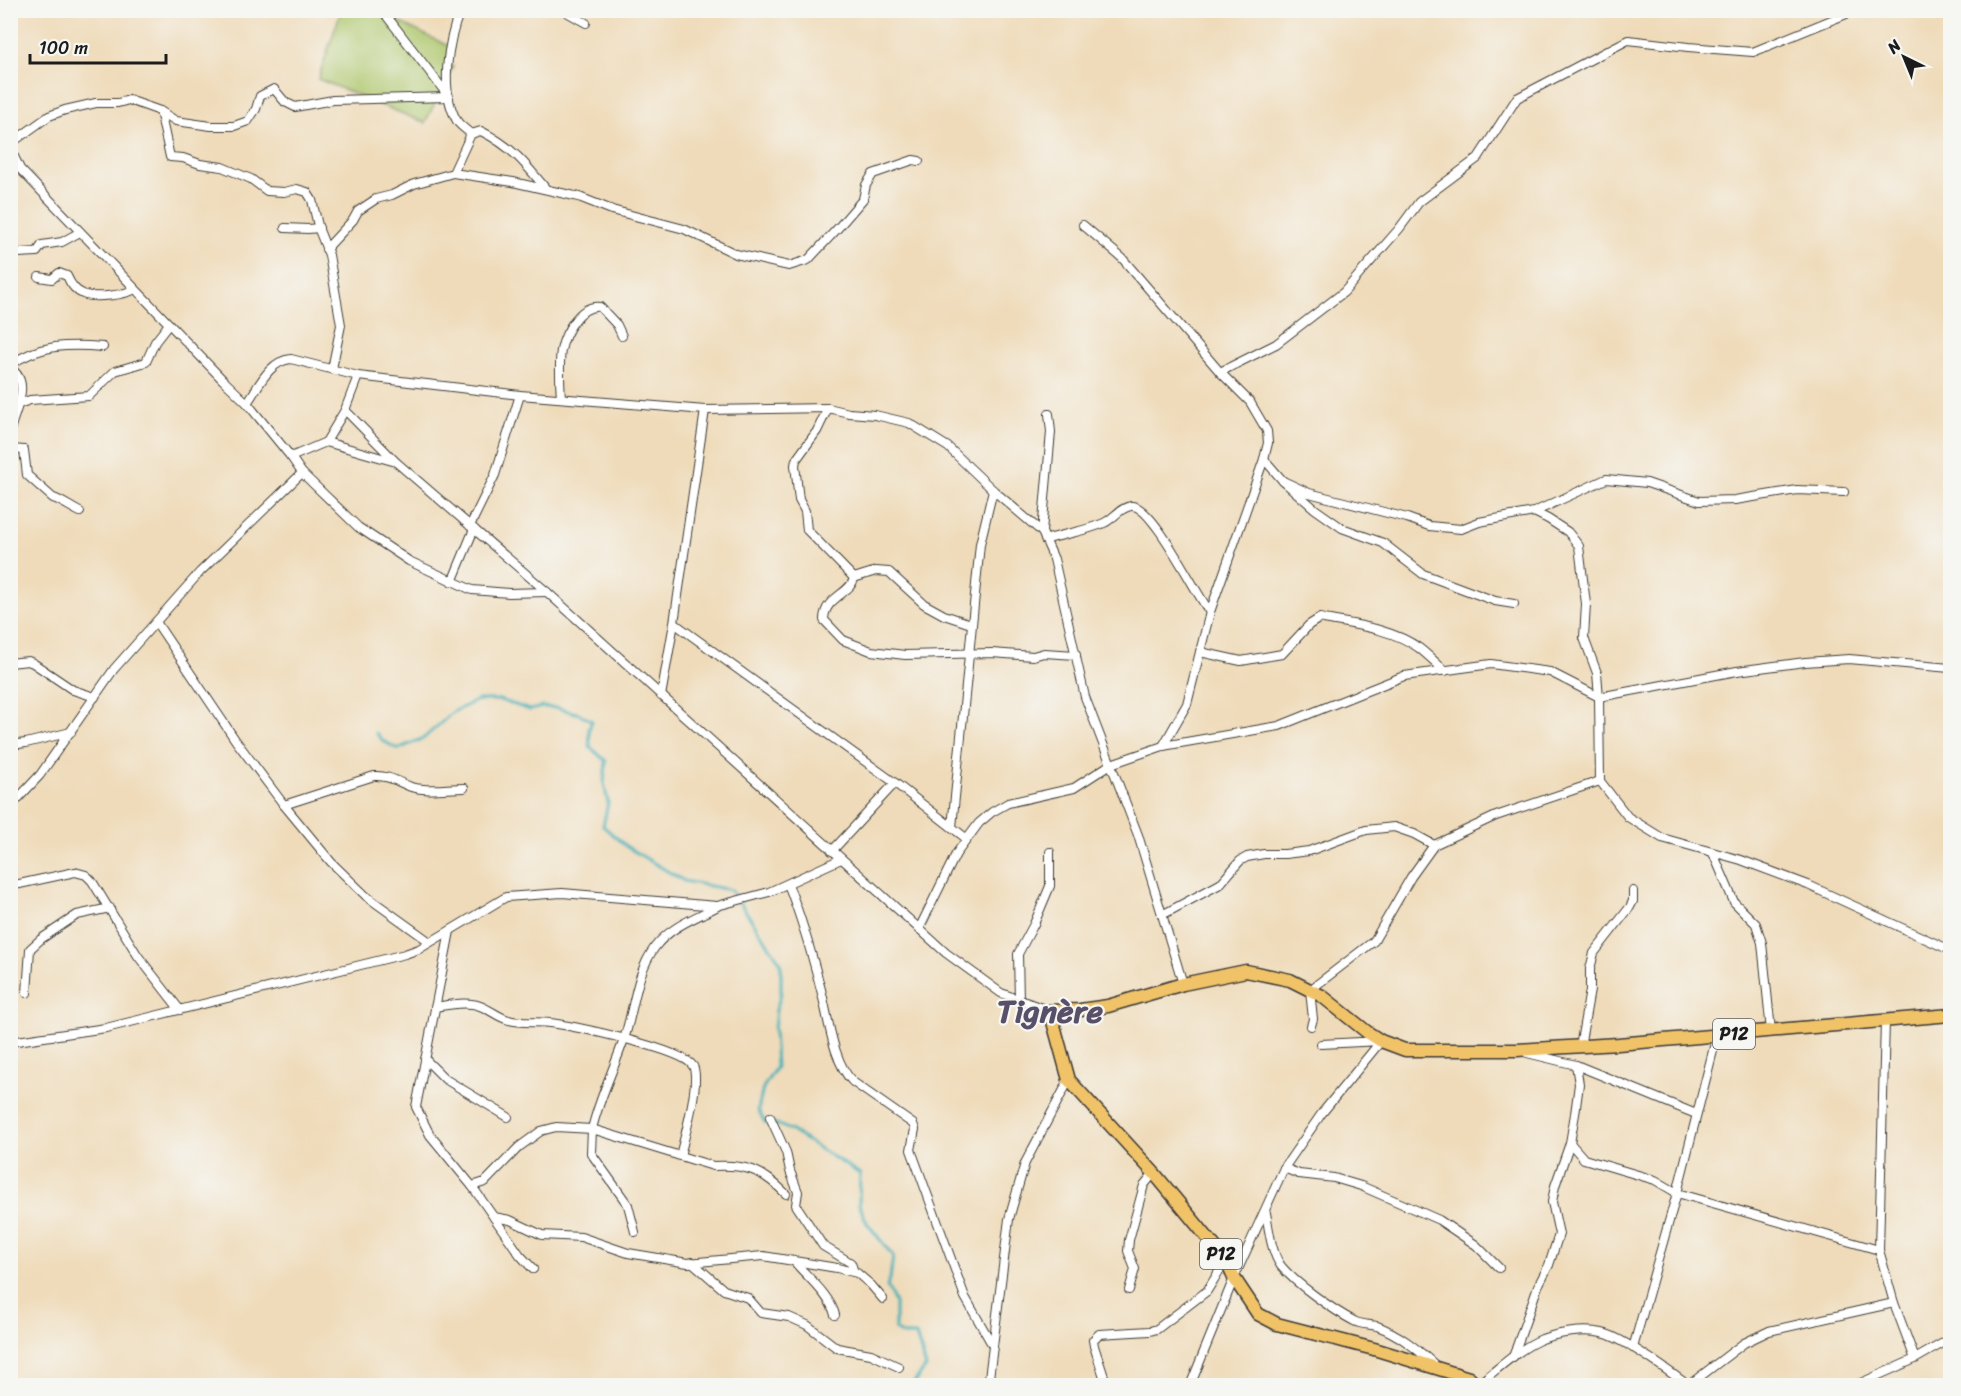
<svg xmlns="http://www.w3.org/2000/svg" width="1961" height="1396" font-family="Sriracha,sans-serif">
	<rect width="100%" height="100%" fill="#f6f6f2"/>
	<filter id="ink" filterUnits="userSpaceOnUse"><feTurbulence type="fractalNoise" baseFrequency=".0167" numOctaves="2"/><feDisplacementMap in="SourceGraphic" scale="12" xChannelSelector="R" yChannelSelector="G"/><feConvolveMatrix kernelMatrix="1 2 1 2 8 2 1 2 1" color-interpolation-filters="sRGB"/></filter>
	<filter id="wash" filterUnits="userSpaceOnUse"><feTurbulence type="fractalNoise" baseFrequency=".008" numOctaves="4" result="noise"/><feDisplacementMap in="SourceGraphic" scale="24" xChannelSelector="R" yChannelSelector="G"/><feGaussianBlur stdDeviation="1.35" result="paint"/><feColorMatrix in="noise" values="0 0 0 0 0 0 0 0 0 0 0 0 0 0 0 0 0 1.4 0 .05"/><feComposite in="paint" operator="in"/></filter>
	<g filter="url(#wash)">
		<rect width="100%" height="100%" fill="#efdbba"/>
		<path fill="#adc66b" stroke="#647144" stroke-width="1.5" d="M341 11H376L453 48 446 63 453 67 425 123 318 79Z"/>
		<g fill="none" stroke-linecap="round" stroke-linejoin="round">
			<path stroke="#3daeb8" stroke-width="3" d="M376 733 383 741 398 749 424 738 453 712 478 700H500L530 710 542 707 557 708 580 714 592 721 589 729 590 747 606 761 604 783 608 803 603 826 627 847 684 881 731 890 781 963V993L776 1010 774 1029 776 1067 763 1088 758 1110 765 1123 777 1124 790 1130 860 1174 859 1204 867 1223 893 1256 890 1279 887 1286 895 1303V1329L903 1335H916L926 1367 911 1386"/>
		</g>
	</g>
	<g filter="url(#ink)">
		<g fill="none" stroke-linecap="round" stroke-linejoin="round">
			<g stroke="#3c3934" stroke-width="10">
				<g id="street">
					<path d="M382 10 449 97"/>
					<path d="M460 10C448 42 439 90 457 121 460 126 467 130 471 134"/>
					<path d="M563 10 586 23"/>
					<path d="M160 111 170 157 183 158 200 164 222 167 251 179 267 191 284 192 297 189 307 192 312 200 319 230 329 255 341 325 332 369"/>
					<path d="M10 144 49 116 65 110 96 103H118L129 100 160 111 176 121 211 126H234L248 121 256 109 260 96 274 89 285 102 295 107 333 100 449 97"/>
					<path d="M10 148 20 169 223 380 247 403 291 457 326 442 396 462 547 592 946 953 1001 993 1050 1011"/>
					<path d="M453 173 513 182 579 197 612 210 684 229 736 254 789 266 808 260 838 228 863 199 866 185 873 174 913 160 919 161"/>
					<path d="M1083 225 1122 258 1220 372 1250 402 1267 431 1268 443 1264 459 1210 612 1187 704 1163 746"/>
					<path d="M285 228 308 229 319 228"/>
					<path d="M326 249 353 220 358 211 376 199 392 195 414 184 453 173 471 134 481 131C511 146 525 163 546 189"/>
					<path d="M10 257 18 253 37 252 42 245 62 242 80 232"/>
					<path d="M39 277 52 279 59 273 67 276C70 283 75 291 83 294 95 299 125 295 135 289"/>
					<path d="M10 365C40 344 69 344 103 347"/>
					<path d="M10 368C33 383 14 411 10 431"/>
					<path d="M1220 372 1276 344 1344 292 1399 229 1419 202 1478 158 1517 98 1628 40 1688 47 1753 52 1856 10"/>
					<path d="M561 398C560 383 559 365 561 350 565 332 580 304 600 307L617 325 622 336"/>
					<path d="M247 403C259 386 269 361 291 359L358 376 520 395 705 410 828 408 849 413 875 415 909 423 948 447 993 490 1042 532 1054 559 1085 697 1138 835 1183 984"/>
					<path d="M10 407 30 400 89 396 115 371 146 362 155 342 169 324"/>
					<path d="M828 408 817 431 796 460 795 465 799 500 805 511 807 530 854 578C851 594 824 597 824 620L843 640 871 651 905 655 992 653 1033 656 1044 653 1076 655"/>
					<path d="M345 410 395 461"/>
					<path d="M10 441 12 449 24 450 27 475 53 498C59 499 73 509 80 512"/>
					<path d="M326 442 345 410 358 376"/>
					<path d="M291 457 302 473 358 527 409 561 472 590 509 593 547 592"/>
					<path d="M1264 459 1283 481 1315 509 1342 528 1383 543 1423 574 1495 601 1514 604"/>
					<path d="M1283 481 1309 493 1407 518 1429 526 1461 529 1479 522 1534 512 1548 519 1568 532 1579 546 1586 604 1584 638 1597 673 1599 697 1600 781 1628 817 1662 838 1741 860 1808 885 1950 950"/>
					<path d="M1534 512 1606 479 1647 483 1699 501 1735 500 1797 490 1844 492"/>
					<path d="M470 526 495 475 520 395"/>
					<path d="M1042 532 1051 432 1049 414"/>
					<path d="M1045 540C1064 534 1086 531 1104 523 1113 519 1121 507 1131 506 1152 503 1196 595 1210 612"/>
					<path d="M854 578 876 571 889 572 924 604 944 615 971 624"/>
					<path d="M452 582 474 529"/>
					<path d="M156 622 236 741 284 805 331 862 366 896 430 942"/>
					<path d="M674 623 895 783 967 839"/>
					<path d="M1200 652 1241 661 1282 654 1309 625 1320 618 1324 619C1356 625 1393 629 1419 648 1428 655 1436 663 1445 671"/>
					<path d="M10 663 28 661 33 663 73 690 95 697"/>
					<path d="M661 696 674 623 705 410"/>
					<path d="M10 745 26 743 71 732"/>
					<path d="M284 805 374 776C388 775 398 782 411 787 428 792 447 788 464 788"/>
					<path d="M10 807 40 775 114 669 200 572 302 473"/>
					<path d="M952 827 980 544 993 490"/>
					<path d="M832 851 895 783"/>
					<path d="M1713 853 1734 902 1756 924 1762 943 1771 1031"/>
					<path d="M788 884C801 917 811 951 820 986 828 1013 832 1062 853 1082L913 1124 915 1129 911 1150 965 1297 993 1346"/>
					<path d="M10 886 75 872 86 875 92 881 138 956 180 1010"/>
					<path d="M1162 915 1220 884 1240 861 1247 857 1264 854H1285L1309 851 1366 830 1394 827 1414 834 1434 845"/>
					<path d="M919 929 956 854 979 823 992 812 1008 803 1074 788 1111 764 1163 746 1279 726 1404 676 1491 664 1550 672 1599 697 1737 671 1805 662 1849 659 1950 668"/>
					<path d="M450 931 416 1107 430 1135 472 1186 485 1182 519 1147 541 1131 556 1127 592 1129C599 1099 613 1071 623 1042 634 1012 635 974 655 947 670 927 695 918 716 907"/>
					<path d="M27 993 30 949 41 939 77 915 110 908"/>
					<path d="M1019 1000 1018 954 1034 924 1050 886V852"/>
					<path d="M435 1007C447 1005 460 1002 472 1004 486 1005 496 1017 509 1020 522 1024 537 1021 550 1023 573 1026 683 1049 693 1066 701 1081 684 1139 680 1156"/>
					<path d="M1885 1021 1879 1250 1894 1303 1915 1359"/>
					<path d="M1311 1026 1313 1019 1310 990 1374 941 1411 877 1434 845 1496 816 1600 781"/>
					<path d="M10 1042 106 1028 405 954 419 949 506 897 562 893 717 906 769 892 841 859"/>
					<path d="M1580 1047 1590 990V969L1594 953 1630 907 1633 901V891"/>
					<path d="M1527 1053 1576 1065 1696 1114"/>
					<path d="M425 1059 445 1079 508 1117"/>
					<path d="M770 1117 786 1152 790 1171 798 1192 796 1205 823 1246 851 1263 854 1272"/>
					<path d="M1570 1143 1584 1159 1655 1180 1677 1193 1879 1250"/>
					<path d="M1284 1168 1299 1174 1334 1178 1361 1186 1439 1220 1476 1245 1499 1268"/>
					<path d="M472 1186 520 1255 533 1269"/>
					<path d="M1266 1213C1269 1229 1271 1252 1281 1266 1296 1284 1333 1310 1354 1321 1361 1325 1369 1324 1377 1326 1399 1334 1417 1349 1434 1364"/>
					<path d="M494 1217 510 1220 542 1235 581 1237 628 1253 688 1263 763 1256 837 1268 857 1273 871 1285 883 1299"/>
					<path d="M635 1232 628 1205 591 1153 592 1129 713 1166C747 1164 762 1170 786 1194"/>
					<path d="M794 1261C807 1277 830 1295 835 1315"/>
					<path d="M692 1262 724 1290 748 1298 761 1313 789 1317 807 1325 837 1348 871 1354 899 1367"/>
					<path d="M1129 1290 1135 1269 1128 1251 1129 1240 1144 1185 1154 1173"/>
					<path d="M1633 1348 1677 1193 1717 1035"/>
					<path d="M1513 1357 1538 1286 1549 1265 1559 1234 1552 1202 1555 1186 1570 1143 1575 1114 1579 1084 1576 1065"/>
					<path d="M1477 1385C1497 1370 1518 1349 1542 1339 1558 1333 1584 1329 1602 1333 1623 1337 1670 1372 1689 1386"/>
					<path d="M1689 1385 1744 1343 1769 1331 1894 1303"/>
					<path d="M986 1386 989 1378 1009 1219 1025 1163 1069 1080"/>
					<path d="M1107 1386 1094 1346 1093 1340 1099 1334 1150 1331 1157 1329 1207 1291 1226 1260"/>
					<path d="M1190 1386 1234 1278 1284 1168 1322 1113 1381 1041 1321 1044"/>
					<path d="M1854 1386 1915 1359 1950 1339"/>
				</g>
			</g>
			<g stroke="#3c3934" stroke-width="15">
				<path id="primary" d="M1478 1386 1469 1378 1374 1349 1277 1324 1258 1314 1234 1278 1226 1260 1154 1173 1069 1080 1050 1011 1080 1010 1108 1006 1183 984 1246 971 1290 980 1322 996 1367 1032 1381 1041 1405 1050H1517L1618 1044 1950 1015"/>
			</g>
			<use href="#street" stroke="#fff" stroke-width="8"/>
			<use href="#primary" stroke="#f1c369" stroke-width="12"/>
		</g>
	</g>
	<g text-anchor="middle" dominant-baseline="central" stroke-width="4.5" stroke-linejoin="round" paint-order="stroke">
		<g fill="#f6f6f2" stroke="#5d5d5c" stroke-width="1.5">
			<rect x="1713" y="1019" width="42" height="30" rx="4.5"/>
			<rect x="1200" y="1239" width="42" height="30" rx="4.5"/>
		</g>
		<g font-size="18" font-weight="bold" fill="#1c1c1c">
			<text x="1734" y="1034">P12</text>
			<text x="1221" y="1254">P12</text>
		</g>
		<g font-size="32" font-weight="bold" fill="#584f69" stroke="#f6f6f2">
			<text x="1050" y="1011">Tignère</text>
		</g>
	</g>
	<rect width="1961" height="1396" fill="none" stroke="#f6f6f2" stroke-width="36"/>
	<g transform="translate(1904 57) rotate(317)" stroke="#f6f6f2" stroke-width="4.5" paint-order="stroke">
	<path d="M0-4.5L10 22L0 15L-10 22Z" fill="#1c1c1c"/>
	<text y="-9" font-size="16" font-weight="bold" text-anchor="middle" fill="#1c1c1c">N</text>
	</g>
	<path d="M30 54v9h136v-9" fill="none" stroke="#1c1c1c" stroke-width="3"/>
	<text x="39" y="54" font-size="18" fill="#1c1c1c" stroke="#f6f6f2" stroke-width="4.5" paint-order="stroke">100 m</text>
</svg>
